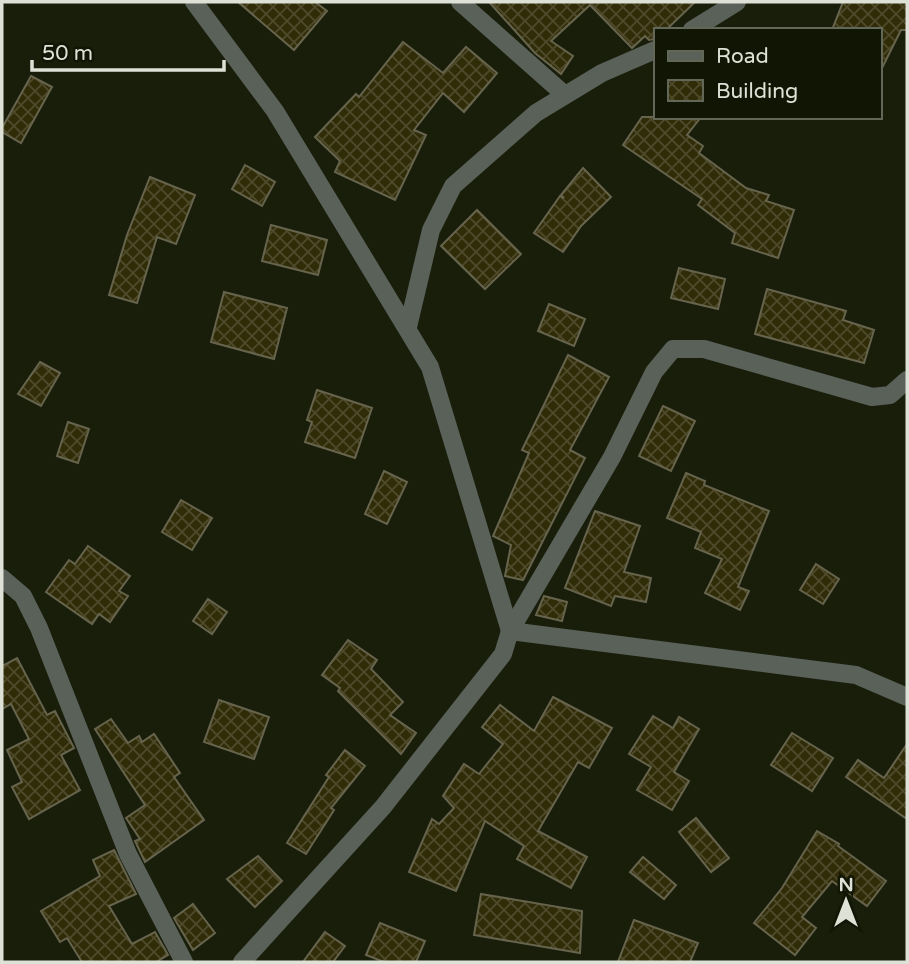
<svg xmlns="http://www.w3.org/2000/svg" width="909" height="964" font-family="'Varela Round',sans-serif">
	<defs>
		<pattern id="building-cross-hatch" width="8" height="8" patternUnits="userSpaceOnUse" patternTransform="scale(1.75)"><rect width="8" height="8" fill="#302c08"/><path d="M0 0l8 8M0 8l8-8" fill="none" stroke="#4e4a2b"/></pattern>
	</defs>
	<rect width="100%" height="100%" fill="#191e0b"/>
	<g fill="url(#building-cross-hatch)" stroke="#67644d" stroke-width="2">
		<path d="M238 2H315L327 11 294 50Z"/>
		<path d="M489 2H695L666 30H655V39L649 40 645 36 632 48 590 5 551 41 573 56 561 74 535 53Z"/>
		<path d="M843 2H907V30H901L879 74V30H832Z"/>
		<path d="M403 42 443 73 466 47 497 73 464 112 443 93 414 130 426 135 395 200 335 172 340 161 315 137 356 94 359 97Z"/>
		<path d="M31 76 52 87 21 143 2 132V128Z"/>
		<path d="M642 117H701L687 135 703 146 699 153 746 188 769 195 766 201 794 210 778 258 732 243 735 233 698 205 702 199 623 145Z"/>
		<path d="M245 165 275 182 262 206 232 189Z"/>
		<path d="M583 168 611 197 581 226 563 252 534 233 560 196 564 198 561 195Z"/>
		<path d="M150 177 195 195 176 244 157 237 137 303 109 295 127 235Z"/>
		<path d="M477 210 521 254 485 289 441 246Z"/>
		<path d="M271 225 327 240 318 275 262 261Z"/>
		<path d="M679 268 725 279 718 309 671 298Z"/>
		<path d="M767 289 846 311 843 320 874 330 864 363 755 334Z"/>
		<path d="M224 292 287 308 274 359 211 342Z"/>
		<path d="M549 304 585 319 574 346 538 331Z"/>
		<path d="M568 355 609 377 570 450 585 458 523 580 505 576 511 545 493 536 529 453 522 450Z"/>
		<path d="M40 362 60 373 41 406 18 394Z"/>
		<path d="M317 390 372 408 355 458 305 442 312 422 307 420Z"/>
		<path d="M663 406 695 421 671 471 639 456Z"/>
		<path d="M68 422 89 429 78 463 57 456Z"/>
		<path d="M384 471 407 482 387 524 365 514Z"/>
		<path d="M686 473 705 481 704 485 769 511 738 587 749 591 740 610 705 593 722 559 695 548 701 532 667 518Z"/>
		<path d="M181 500 212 518 192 550 162 532Z"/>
		<path d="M595 511 640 526 624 572 651 578 646 602 615 596 611 606 565 588Z"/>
		<path d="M88 546 130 576 119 591 128 596 110 622 99 614 92 624 46 592 69 560 75 564Z"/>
		<path d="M816 564 839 579 823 604 800 590Z"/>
		<path d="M544 596 567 602 562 621 536 615Z"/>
		<path d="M208 599 227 612 212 634 193 621Z"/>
		<path d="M348 640 377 660 371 669 403 702 390 715 416 733 401 754 338 691 340 688 322 675Z"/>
		<path d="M17 658 47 715 55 711 74 748 61 755 80 790 29 819 12 787 22 782 7 750 29 739 11 704 2 709V666Z"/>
		<path d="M553 697 612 728 589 768 578 762 538 831 587 857 571 888 517 859 524 846 485 821 456 891 409 872 432 819 439 824 454 808 443 796 464 764 479 774 503 744 482 727 500 705 534 731Z"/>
		<path d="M219 700 269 717 254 759 204 742Z"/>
		<path d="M653 716 673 728 679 717 699 729 674 772 689 781 672 810 637 790 651 767 629 754Z"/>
		<path d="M111 719 128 743 139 736 142 742 154 734 180 773 174 777 204 820 145 862 135 841 140 839 126 818 145 805 95 729Z"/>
		<path d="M792 733 833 758 812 791 771 765Z"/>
		<path d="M907 744V819L846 777 858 760 884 778Z"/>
		<path d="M345 750 365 766 331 808 334 810 306 854 287 843 329 777 326 775Z"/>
		<path d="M696 818 729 858 711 872 679 832Z"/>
		<path d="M817 831 839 844 838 846 886 881 867 906 832 881 802 917 816 928 795 955 754 923 782 888Z"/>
		<path d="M114 850 136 894 109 906 132 944 155 932 168 955 156 962H82L67 938 60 942 41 911 100 876 93 860Z"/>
		<path d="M258 856 282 881 255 907 227 879Z"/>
		<path d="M643 857 676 885 664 899 630 872Z"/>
		<path d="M481 894 582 911 580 953 474 935Z"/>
		<path d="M193 904 215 933 193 950 174 918Z"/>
		<path d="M634 920 698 943 690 962H618Z"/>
		<path d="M380 923 425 941 416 962H384L366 955Z"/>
		<path d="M325 932 345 946 333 962H303Z"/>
	</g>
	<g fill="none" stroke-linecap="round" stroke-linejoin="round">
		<g stroke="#5a6159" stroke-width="18">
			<path d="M194 2 275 111 430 367 510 631"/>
			<path d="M460 2 565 95"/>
			<path d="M692 30 737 2"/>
			<path d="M408 327 431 230 453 186 536 113 602 73 655 50"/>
			<path d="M2 578 23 596 39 628 128 854 184 962"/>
			<path d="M510 631 856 675 907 697"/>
			<path d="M242 962 383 807 503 654 510 631 612 457 654 372 673 349H704L872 397 890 395 907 380"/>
		</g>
	</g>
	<rect width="909" height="964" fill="none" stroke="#dee2d6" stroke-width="7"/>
	<rect x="654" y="28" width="228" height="91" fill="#101504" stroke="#626758" stroke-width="2"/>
	<rect x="668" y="51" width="35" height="10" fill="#5a6159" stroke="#626758" stroke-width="2"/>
	<text x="716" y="63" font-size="21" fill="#dee2d6">Road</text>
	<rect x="668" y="80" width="35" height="21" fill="url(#building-cross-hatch)" stroke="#626758" stroke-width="2"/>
	<text x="716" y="98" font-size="21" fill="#dee2d6">Building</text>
	<g transform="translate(846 901)" stroke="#101504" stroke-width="5" paint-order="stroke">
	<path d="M0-5L12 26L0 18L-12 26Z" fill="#dee2d6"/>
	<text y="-10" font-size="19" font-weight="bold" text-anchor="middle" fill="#dee2d6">N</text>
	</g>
	<path d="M32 60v10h192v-10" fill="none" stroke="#dee2d6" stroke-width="3.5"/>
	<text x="42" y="60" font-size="21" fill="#dee2d6" stroke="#101504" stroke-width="5" paint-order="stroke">50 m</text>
</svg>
